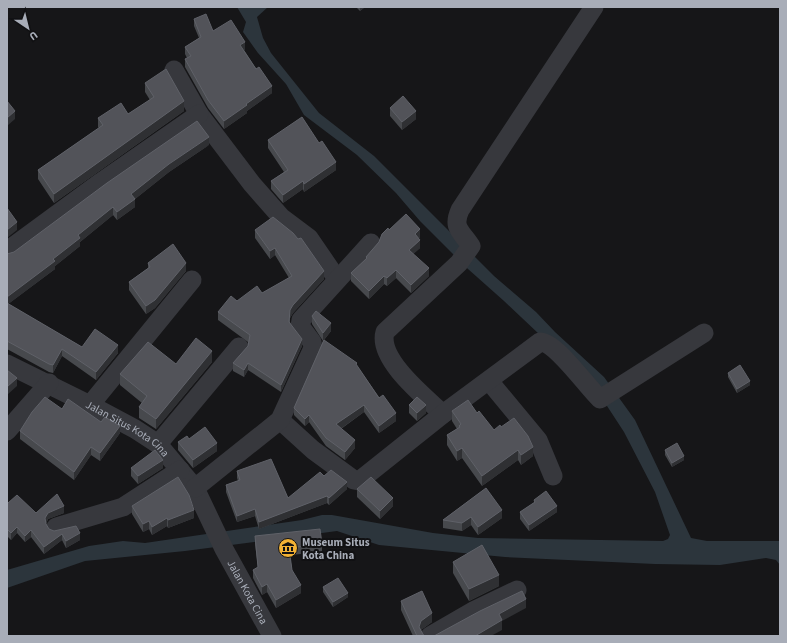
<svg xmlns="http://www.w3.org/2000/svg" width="787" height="643" font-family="'Source Sans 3',sans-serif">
	<rect width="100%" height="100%" fill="#161618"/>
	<path fill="#2c353c" d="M237 7H268L257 17 263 38 271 53 319 113 374 156 494 276 536 312 555 332 604 377 635 420 691 538 707 541H780V565L776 560 766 558 720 565 655 564 505 557 379 545 337 531 185 551 85 561 7 588V570L89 546 123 541 145 543 302 520 322 515H332L433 533 478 538 663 541 668 539 670 535 655 492 624 432 594 386 504 301 468 269 420 221 396 193 357 155 304 115 286 84 258 53 243 32 246 22Z"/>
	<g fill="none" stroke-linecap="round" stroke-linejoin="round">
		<g stroke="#37383d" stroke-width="19">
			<path d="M174 70 199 114 252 184 281 217 309 238 337 279"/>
			<path d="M7 251 101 182 199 114"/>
			<path id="s1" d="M7 364 90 405 135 429 158 444 195 488 224 549 272 636"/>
			<path d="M489 381 538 440 553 476"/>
			<path d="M90 405 192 280"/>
			<path d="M443 414C425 397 377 359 385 332L459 263 471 246C461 231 452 228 460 210L594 7"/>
			<path d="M280 420 313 450 354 480 359 481 443 414 540 342C556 342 587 387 600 399L704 333"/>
			<path d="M7 431 49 383"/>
			<path d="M158 444 239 347"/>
			<path d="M195 488 280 420 313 348 312 342 300 326 301 320 371 243"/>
			<path d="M56 527 123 507 180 470"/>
			<path d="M430 636 475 610 517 590"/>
		</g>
	</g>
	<g fill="#47494d">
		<path d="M356 7H365L360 11Z"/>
		<path d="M194 19 213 31 245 50H244L272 93 247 111V113L224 129 208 108 185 67V59L187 58 185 54V47L199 38 194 26Z"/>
		<path d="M145 83 184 111 54 203 38 179V170L99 128 98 127V118L128 114 150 100 145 92Z"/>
		<path d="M390 108 416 119 402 130 390 116Z"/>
		<path d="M268 140 319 143 336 170 304 192 303 189 283 203 271 189V181L284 172 268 148Z"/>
		<path d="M209 145 169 172 135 199V207L117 220 113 215 80 242V246L55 266V269L8 304 82 347 118 353 96 380 62 356 53 373 49 372 7 349V254L14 252Z"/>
		<path d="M255 230 324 279 293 313 290 318V322L302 346 281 392 248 370 244 377 233 371V363L248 346V342L218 320V312L237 301 262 293 289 278 275 255 270 259 255 238Z"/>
		<path d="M389 230 420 237 419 238 420 248 413 254 429 276 411 293 396 278 387 286 384 284 369 299 351 281V273L366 259V257Z"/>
		<path d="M148 263 186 271 155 308 146 314 129 290V282L148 268Z"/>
		<path d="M312 316 331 331 324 340 357 366 396 421 379 433 364 412 341 429 355 448 345 460 326 446 309 422 305 426 294 415V408L323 341 312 324Z"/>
		<path d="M212 362 156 429 139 418V407L142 403 120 385V374L176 364Z"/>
		<path d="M728 373 750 385 737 393 728 377Z"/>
		<path d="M409 405 426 413 417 421 409 413Z"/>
		<path d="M62 409 101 422 120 433 100 461 91 455 74 480 20 439V431Z"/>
		<path d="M452 411 477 413 494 430 501 427 533 456 521 465 518 460 482 486 462 458 457 461 447 445V435L457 429 452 421Z"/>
		<path d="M189 439 217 451 193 468 178 450V442Z"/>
		<path d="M665 450 684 460 672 467 665 455Z"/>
		<path d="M131 468H163L138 484 131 476Z"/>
		<path d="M237 471 288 498 324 476 347 489 329 505 327 503 259 529 255 516 237 522 226 492V485L238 481 237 478Z"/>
		<path d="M486 488 502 518 478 535 471 525 462 531 443 528V520Z"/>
		<path d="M357 489 393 506 380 519 357 497Z"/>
		<path d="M534 500 557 512 529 531 520 519V512L534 503Z"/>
		<path d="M7 502 8 503 36 513H64L48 519 46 524 49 529 54 531 80 540 66 548 62 540 44 554 31 537 25 542 17 533 11 540 7 536Z"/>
		<path d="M132 506 194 518 168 528 167 526 152 535 149 529 143 532 132 514Z"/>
		<path d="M255 536 322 544V552L290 555 292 570 301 593 276 608 267 592 262 595 253 578V570L258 568 255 544Z"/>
		<path d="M453 562 499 586 469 601 453 573Z"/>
		<path d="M323 587 348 597 333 607 323 592Z"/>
		<path d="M401 601 432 622 421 630 424 636H413L401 610Z"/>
	</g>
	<g fill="#2f3033">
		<path d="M360 7H365L360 11Z"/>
		<path d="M245 42V50L240 52V45Z"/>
		<path d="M272 86V93L247 111V113L224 129V121L246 104Z"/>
		<path d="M184 101V111L54 203V194Z"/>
		<path d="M15 111V119L7 126V118Z"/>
		<path d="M416 111V119L402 130V122Z"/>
		<path d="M209 137V145L169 172 135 199V207L117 220V212L131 194 169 164Z"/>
		<path d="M336 162V170L304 192V184Z"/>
		<path d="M303 181V189L283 203V195Z"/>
		<path d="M113 207V215L80 242V246L55 266V269L7 305V297L78 235Z"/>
		<path d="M17 222V230L7 238V230Z"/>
		<path d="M420 229V237L415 242V234Z"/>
		<path d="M420 240V248L409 258V250Z"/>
		<path d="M275 248V255L270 259V251Z"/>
		<path d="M186 263V271L155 308 146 314V306Z"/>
		<path d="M429 268V276L411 293V285Z"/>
		<path d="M396 270V278L387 286V278Z"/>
		<path d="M324 271V279L293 313 290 318 289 329 290 310 293 305Z"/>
		<path d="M384 276V284L369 299V291Z"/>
		<path d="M331 323V331L323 341V333Z"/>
		<path d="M302 339V346L281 392V385Z"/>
		<path d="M118 345V353L96 380V372Z"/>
		<path d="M62 349V356L53 373V365Z"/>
		<path d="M212 351V362L156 429V419Z"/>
		<path d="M248 363V370L244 377V370Z"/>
		<path d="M17 378V386L7 395V387Z"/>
		<path d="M750 381V385L737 393V389Z"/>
		<path d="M364 405V412L336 432V424Z"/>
		<path d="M426 405V413L417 421V413Z"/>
		<path d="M396 413V421L379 433V426Z"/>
		<path d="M309 415V422L305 426V419Z"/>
		<path d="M120 426V433L100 461V453Z"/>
		<path d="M355 440V448L345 460V452Z"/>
		<path d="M217 443V451L193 468V460Z"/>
		<path d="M91 447V455L74 480V472Z"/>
		<path d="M533 447V456L521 465V455Z"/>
		<path d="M462 448V458L457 461V451Z"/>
		<path d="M518 450V460L482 486V476Z"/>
		<path d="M684 456V460L672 467V463Z"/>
		<path d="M163 460V468L138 484V476Z"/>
		<path d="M347 482V489L329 505V498Z"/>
		<path d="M327 496V503L259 529V522Z"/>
		<path d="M393 498V506L380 519V511Z"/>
		<path d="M64 506V513L48 519 45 525V518L48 513Z"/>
		<path d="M557 506V512L529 531V525Z"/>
		<path d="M255 509V516L237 522V516Z"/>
		<path d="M194 510V518L168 528V520Z"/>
		<path d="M502 510V518L478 535V527Z"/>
		<path d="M471 517V525L462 531V523Z"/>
		<path d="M167 518V526L152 535V527Z"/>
		<path d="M149 521V529L143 532V524Z"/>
		<path d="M17 527V533L11 540V533Z"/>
		<path d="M31 530V537L25 542V536Z"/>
		<path d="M80 533V540L66 548V541Z"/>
		<path d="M62 534V540L44 554V547Z"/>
		<path d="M499 575V586L469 601V589Z"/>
		<path d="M267 584V592L262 595V587Z"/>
		<path d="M301 585V593L276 608V600Z"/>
		<path d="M348 593V597L333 607V602Z"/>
		<path d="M526 599V608L502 621V630L491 636H475L499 614Z"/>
		<path d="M432 613V622L421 630 419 627 421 621Z"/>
	</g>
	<g fill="#525359" stroke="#5f6168">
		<path d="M206 14 213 31 231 20 245 42 240 45 256 69 259 67 272 86 246 104 247 105 224 121 208 100 185 59 191 56 185 47 201 37 194 19Z"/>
		<path d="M166 69 184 101 54 194 38 170 103 125 98 118 121 103 128 114 154 97 145 83Z"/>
		<path d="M403 96 416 111 402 122 390 108Z"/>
		<path d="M7 101 15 111 7 118Z"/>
		<path d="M302 117 319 143 322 141 336 162 304 184 303 181 283 195 271 181 288 170 268 140Z"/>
		<path d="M197 121 209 137 169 164 131 194 135 199 117 212 113 207 78 235 80 238 53 259 55 261 7 297V254L14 252 107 183Z"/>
		<path d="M7 208 17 222 7 230Z"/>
		<path d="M406 214 420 229 415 234 420 240 409 250 429 268 411 285 396 270 387 278 384 276 369 291 351 273 367 258 366 257 379 242 382 234 388 228 389 230Z"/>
		<path d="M273 217 293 233 298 239 301 238 324 271 293 305 290 310 289 322 302 339 281 385 248 363 244 370 233 363 248 346 250 335 218 312 231 296 237 301 257 286 262 293 292 276 275 248 270 251 255 230Z"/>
		<path d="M173 244 186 263 155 300 146 306 129 282 150 267 148 263Z"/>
		<path d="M7 303 82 347 95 329 118 345 96 372 62 349 53 365 49 364 7 341Z"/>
		<path d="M316 311 331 323 323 333 312 316Z"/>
		<path d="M196 338 212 351 156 419 139 407 147 396 120 374 148 342 176 364Z"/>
		<path d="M324 340 357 363 356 364 379 398 383 395 396 413 379 426 364 405 336 424 355 440 345 452 326 438 309 415 305 419 294 408Z"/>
		<path d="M740 365 750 381 737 389 728 373Z"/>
		<path d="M7 370 17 378 7 387Z"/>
		<path d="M45 397 62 409 68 399 101 422 105 417 120 426 100 453 91 447 74 472 20 431 32 412Z"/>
		<path d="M417 397 426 405 417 413 409 405Z"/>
		<path d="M468 400 477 413 479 411 494 430 500 425 501 427 514 418 528 436 533 447 521 455 518 450 482 476 462 448 457 451 447 435 460 427 459 426 461 424 452 411Z"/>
		<path d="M205 427 217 443 193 460 178 442 187 436 189 439Z"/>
		<path d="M677 443 684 456 672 463 665 450Z"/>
		<path d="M155 450 163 460 138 476 131 468Z"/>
		<path d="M271 459 288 498 320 472 324 476 331 470 347 482 329 498 327 496 259 522 255 509 237 516 226 485 240 480 237 471Z"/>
		<path d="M178 477 189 495 194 510 168 520 167 518 152 527 149 521 143 524 132 506Z"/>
		<path d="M371 477 393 498 380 511 357 489Z"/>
		<path d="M486 488 502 510 478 527 471 517 462 523 443 520Z"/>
		<path d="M546 491 557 506 529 525 520 512 535 502 534 500Z"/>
		<path d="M57 494 64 506 48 513 45 518 46 524 49 529 54 531 76 526 80 533 66 541 62 534 44 547 31 530 25 536 17 527 11 533 7 529V502L8 503 17 495 36 513Z"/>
		<path d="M320 529 322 544 289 548 292 570 301 585 276 600 267 584 262 587 253 570 258 567 255 536Z"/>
		<path d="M482 545 499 575 469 589 453 562Z"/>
		<path d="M338 578 348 593 333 602 323 587Z"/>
		<path d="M422 591 432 613 421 621 419 627 424 636H417L401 601Z"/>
		<path d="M522 591 526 599 499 614 502 620 475 636H434L480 611Z"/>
	</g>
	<defs>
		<g id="museum-disc" transform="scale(1)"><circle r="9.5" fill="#f2b134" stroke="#111113"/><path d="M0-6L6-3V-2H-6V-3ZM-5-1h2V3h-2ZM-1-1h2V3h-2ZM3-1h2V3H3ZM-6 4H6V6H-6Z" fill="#111"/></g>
	</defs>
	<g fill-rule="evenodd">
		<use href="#museum-disc" x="288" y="548"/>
	</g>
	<g text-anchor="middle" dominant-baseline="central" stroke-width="4" stroke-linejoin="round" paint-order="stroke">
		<g font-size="11" fill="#a8adb8" stroke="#111113">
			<text stroke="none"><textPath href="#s1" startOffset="137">Jalan Situs Kota Cina</textPath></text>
			<text stroke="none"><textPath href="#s1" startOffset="345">Jalan Kota Cina</textPath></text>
		</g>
		<g font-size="11" font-weight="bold" fill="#a8adb8" stroke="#111113" text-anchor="start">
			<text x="302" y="542">Museum Situs<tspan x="302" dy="13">Kota China</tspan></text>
		</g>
	</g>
	<rect width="787" height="643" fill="none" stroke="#a8adb8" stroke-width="16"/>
	<g transform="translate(28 28) rotate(145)" stroke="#111113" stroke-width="3" paint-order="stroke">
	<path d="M0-3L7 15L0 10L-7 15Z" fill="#a8adb8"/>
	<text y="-6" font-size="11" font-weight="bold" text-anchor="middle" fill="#a8adb8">U</text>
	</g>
</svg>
